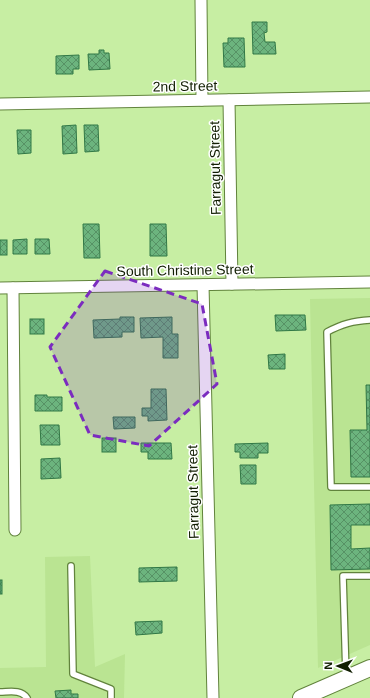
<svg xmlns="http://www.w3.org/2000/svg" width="370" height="698" font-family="Helvetica,sans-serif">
	<defs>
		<pattern id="building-cross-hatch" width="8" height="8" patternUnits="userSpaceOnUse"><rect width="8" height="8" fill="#6cb47e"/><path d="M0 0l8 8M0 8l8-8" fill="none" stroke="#579265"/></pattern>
	</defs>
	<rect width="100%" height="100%" fill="#c7eea3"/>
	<g fill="#bae492">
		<path d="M370 298V645L318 668 310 299Z"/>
		<path d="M90 556 95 667 125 654 124 698H0V668L46 667 45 557Z"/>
	</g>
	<g fill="url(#building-cross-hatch)" stroke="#317846">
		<path d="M252 22H267V32L264 33 265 42H275L276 54H253Z"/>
		<path d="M228 38H244L245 67H224L223 43H228Z"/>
		<path d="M99 50H104V53H109L110 69 89 70 88 54H99Z"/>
		<path d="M79 55V69H73V74H56V56Z"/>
		<path d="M76 125 77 153 63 154 62 126Z"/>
		<path d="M84 125H98L99 151 85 152Z"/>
		<path d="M17 130H31V153L18 154Z"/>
		<path d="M83 224H99L100 258H84Z"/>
		<path d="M150 224H166L167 256H150Z"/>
		<path d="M27 239V254H13V240Z"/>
		<path d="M35 239H49L50 254H35Z"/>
		<rect x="0" y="240" width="7" height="15"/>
		<path d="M275 315H305L306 330 276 331Z"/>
		<path d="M120 317H134V332H122V337L94 338 93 320 120 319Z"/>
		<path d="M172 317V334H178V358H163V337L141 338 140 318Z"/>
		<rect x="30" y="319" width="14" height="15"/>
		<path d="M285 354V369H269L268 355Z"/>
		<path d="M366 385H370V477H351L350 430H367Z"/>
		<path d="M151 389H166L167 420 148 421V416H142V408H151Z"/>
		<path d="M35 395H47V397H62V411H35Z"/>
		<path d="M113 417H135V428L114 429Z"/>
		<path d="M40 425H59L60 445H41Z"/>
		<rect x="102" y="438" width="14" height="14"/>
		<path d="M141 443H171L172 459H148V452H141Z"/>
		<path d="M268 443V453H258V458H240V452H235V444Z"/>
		<path d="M60 458 61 478 41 479V459Z"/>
		<path d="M240 465H256V484H241Z"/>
		<path d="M370 504V525H351V549L370 548V569L331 570 330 505Z"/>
		<path d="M177 567V581L139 582V568Z"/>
		<rect x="0" y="580" width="2" height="14"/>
		<path d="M162 621V633L136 635 135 622Z"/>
		<path d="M71 690V694H78V698H56L55 691Z"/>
	</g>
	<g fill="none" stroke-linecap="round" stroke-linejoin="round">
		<g stroke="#61833c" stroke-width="8">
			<g id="service">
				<path d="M370 320C353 321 342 324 327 332L331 487H370"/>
				<path d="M71 566 73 674 111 689V698"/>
				<path d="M346 676 343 576H370"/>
				<path d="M0 692C9 692 21 689 27 698"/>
			</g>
		</g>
		<g stroke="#61833c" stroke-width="13">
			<g id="minor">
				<path d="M201 0 202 100"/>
				<path d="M229 100 232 284"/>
				<path d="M0 104 370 97"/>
				<path d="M203 285 213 698"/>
				<path d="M0 288 370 282"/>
				<path d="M13 288 15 530"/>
			</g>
		</g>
		<g stroke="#61833c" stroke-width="18">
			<path id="secondary" d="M301 698 370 668"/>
		</g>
		<use href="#service" stroke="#fff" stroke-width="5.5"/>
		<use href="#minor" stroke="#fff" stroke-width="11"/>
		<use href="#secondary" stroke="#fff" stroke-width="16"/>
	</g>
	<path fill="#7b2cbf" fill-opacity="0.2" stroke="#7b2cbf" stroke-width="3" stroke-dasharray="8 5" stroke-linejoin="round" d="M105 271 202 304 217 384 149 446 90 435 50 347Z"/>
	<g text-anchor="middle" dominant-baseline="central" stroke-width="3" stroke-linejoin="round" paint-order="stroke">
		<g font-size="14" fill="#111e02" stroke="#fff">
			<text transform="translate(185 86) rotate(-1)">2nd Street</text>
			<text transform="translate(215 168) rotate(-91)">Farragut Street</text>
			<text transform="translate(185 270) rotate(-1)">South Christine Street</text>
			<text transform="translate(193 492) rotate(-91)">Farragut Street</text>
		</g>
	</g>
	<g transform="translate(338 666) rotate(271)" stroke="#ffffff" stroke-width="3" paint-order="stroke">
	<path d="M0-3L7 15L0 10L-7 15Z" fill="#111e02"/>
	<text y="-6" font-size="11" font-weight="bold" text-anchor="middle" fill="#111e02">N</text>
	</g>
</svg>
